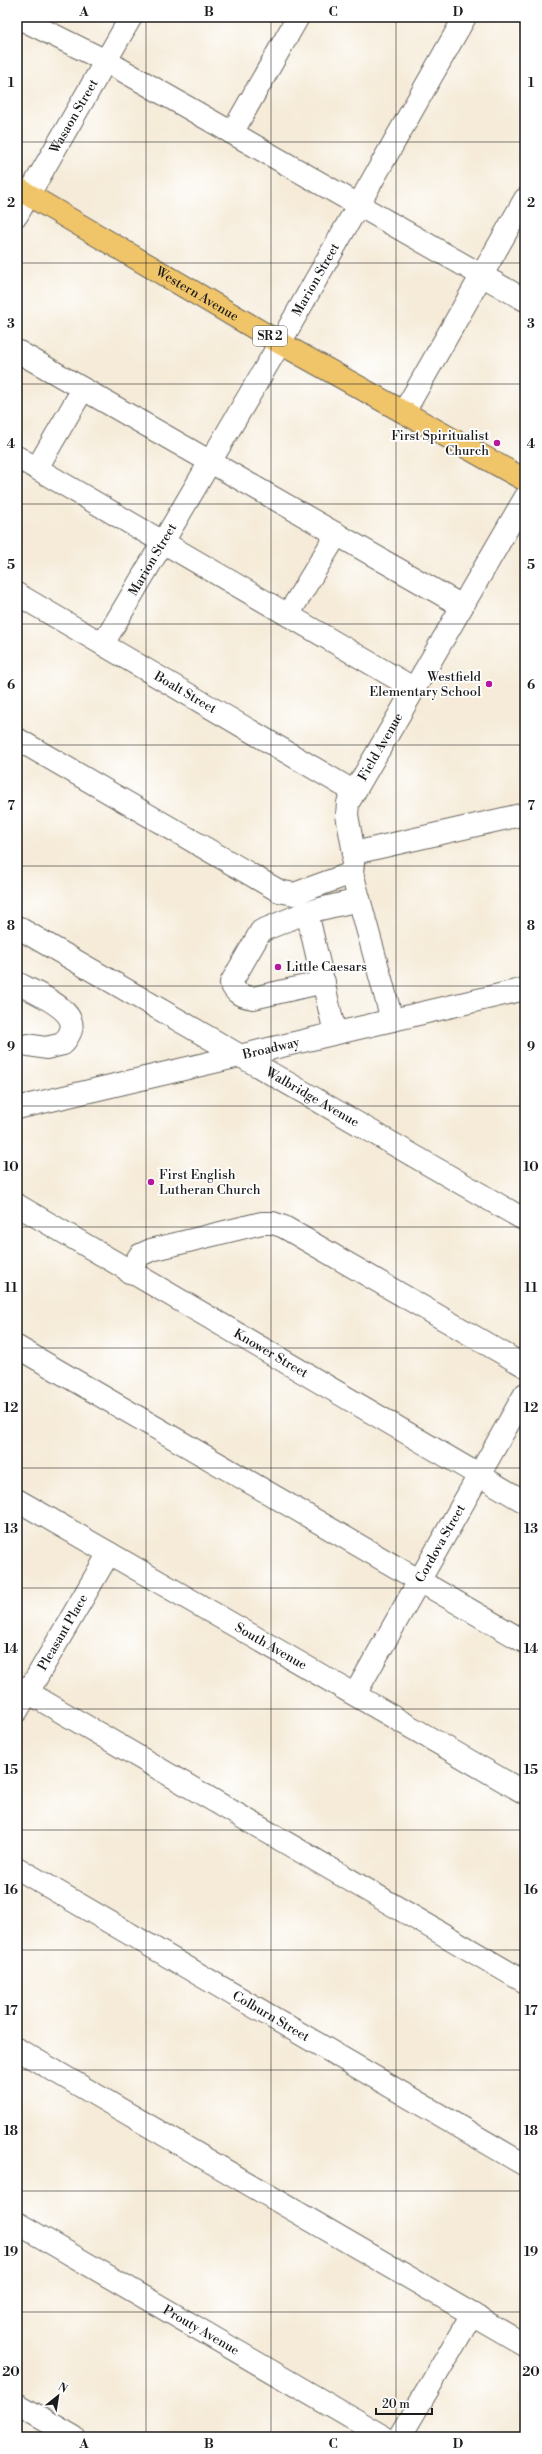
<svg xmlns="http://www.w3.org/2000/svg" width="542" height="2454" font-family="'Libre Bodoni',serif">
	<rect width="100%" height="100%" fill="#fff"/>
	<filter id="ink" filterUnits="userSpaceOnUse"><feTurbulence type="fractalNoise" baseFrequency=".025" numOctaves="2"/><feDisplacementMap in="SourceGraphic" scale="8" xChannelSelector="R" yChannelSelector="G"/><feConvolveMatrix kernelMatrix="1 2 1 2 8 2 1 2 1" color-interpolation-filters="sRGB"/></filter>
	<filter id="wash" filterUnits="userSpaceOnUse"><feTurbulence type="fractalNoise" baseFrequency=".012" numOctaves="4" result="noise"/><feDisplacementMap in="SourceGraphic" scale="16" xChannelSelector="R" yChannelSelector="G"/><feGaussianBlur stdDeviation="0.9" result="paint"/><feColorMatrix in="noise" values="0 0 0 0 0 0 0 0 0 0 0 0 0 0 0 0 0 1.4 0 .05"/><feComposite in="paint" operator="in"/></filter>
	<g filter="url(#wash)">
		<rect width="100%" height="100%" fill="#f5ebd8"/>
	</g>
	<g filter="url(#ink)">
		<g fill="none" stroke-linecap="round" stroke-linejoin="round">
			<g stroke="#68645e" stroke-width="24">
				<g id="minor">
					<path d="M17 17 106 61 525 300"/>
					<path d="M232 133 298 17"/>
					<path id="s1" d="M17 215 131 17"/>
					<path d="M17 351 462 606"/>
					<path d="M404 412 525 199"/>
					<path d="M17 457 413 688"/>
					<path d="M37 468 83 389"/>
					<path id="s2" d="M17 594 353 791"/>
					<path d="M288 615 337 534"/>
					<path id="s3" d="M103 644 280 343 465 17"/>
					<path d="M17 739 279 891 294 894 352 873"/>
					<path d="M354 853 525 814"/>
					<path d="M307 912 261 931 231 983C235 994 242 996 253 998L324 982"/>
					<path id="s4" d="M17 927 525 1220"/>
					<path d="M17 983C32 991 77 1009 71 1030 70 1035 65 1040 63 1044L46 1048 28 1045"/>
					<path id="s5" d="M392 1020 352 873 354 853 347 815 348 803 525 498"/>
					<path d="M335 1033 307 912 359 900"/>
					<path id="s6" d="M17 1108 525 989"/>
					<path id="s7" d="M17 1205 525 1502"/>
					<path d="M129 1272 140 1255 151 1250 262 1223H273L284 1227 525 1366"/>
					<path d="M17 1347 525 1642"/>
					<path id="s8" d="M17 1500 525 1793"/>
					<path d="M17 1686 525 1982"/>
					<path id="s9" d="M355 1694 525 1394"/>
					<path id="s10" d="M17 1711 109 1553"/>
					<path id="s11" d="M17 1868 525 2165"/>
					<path d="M17 2049 525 2345"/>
					<path id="s12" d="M17 2223 384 2437"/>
					<path d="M17 2404 74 2437"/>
					<path d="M400 2437 472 2314"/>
				</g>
			</g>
			<g stroke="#68645e" stroke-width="24">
				<g id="major">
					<path id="s13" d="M17 188 280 343 525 480"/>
				</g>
			</g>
			<use href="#minor" stroke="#fff" stroke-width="22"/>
			<use href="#major" stroke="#f0c469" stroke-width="22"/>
		</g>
	</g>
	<path fill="none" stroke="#1c1c1c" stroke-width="1" stroke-opacity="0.55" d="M146 17V2437M271 17V2437M396 17V2437M17 142H525M17 263H525M17 384H525M17 504H525M17 624H525M17 745H525M17 866H525M17 986H525M17 1106H525M17 1227H525M17 1348H525M17 1468H525M17 1588H525M17 1709H525M17 1830H525M17 1950H525M17 2070H525M17 2191H525M17 2312H525"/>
	<g fill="#b5179e" stroke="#fff" stroke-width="1.5">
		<circle cx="497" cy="443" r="4"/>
		<circle cx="489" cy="684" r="4"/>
		<circle cx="278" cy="967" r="4"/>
		<circle cx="151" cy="1182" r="4"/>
	</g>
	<g text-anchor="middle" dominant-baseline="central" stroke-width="3.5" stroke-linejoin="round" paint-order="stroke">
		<rect fill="#fff" stroke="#606060" stroke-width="1" x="253" y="326" width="34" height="20" rx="3"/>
		<g font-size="12" font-weight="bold" fill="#1c1c1c">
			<text x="270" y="336">SR 2</text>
		</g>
		<g font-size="13" fill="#1c1c1c" stroke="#fff">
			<text stroke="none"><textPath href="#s1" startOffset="114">Wasaon Street</textPath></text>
			<text stroke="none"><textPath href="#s3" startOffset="422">Marion Street</textPath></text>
			<text stroke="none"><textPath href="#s13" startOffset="209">Western Avenue</textPath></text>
			<text stroke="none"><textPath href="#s3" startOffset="98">Marion Street</textPath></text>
			<text stroke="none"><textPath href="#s2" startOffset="195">Boalt Street</textPath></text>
			<text stroke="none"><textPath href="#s5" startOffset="288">Field Avenue</textPath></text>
			<text stroke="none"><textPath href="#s6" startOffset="261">Broadway</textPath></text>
			<text stroke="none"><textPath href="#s4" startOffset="341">Walbridge Avenue</textPath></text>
			<text stroke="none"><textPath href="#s7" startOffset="294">Knower Street</textPath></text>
			<text stroke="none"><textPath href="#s9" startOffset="173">Cordova Street</textPath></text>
			<text stroke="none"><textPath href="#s10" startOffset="91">Pleasant Place</textPath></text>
			<text stroke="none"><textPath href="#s8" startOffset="293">South Avenue</textPath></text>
			<text stroke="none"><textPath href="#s11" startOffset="294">Colburn Street</textPath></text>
			<text stroke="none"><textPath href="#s12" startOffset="213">Prouty Avenue</textPath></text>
		</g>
		<g font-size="13" fill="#1c1c1c" stroke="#fff" text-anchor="end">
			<text x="489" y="436">First Spiritualist<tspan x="489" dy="15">Church</tspan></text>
			<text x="481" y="677">Westfield<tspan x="481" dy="15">Elementary School</tspan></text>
			<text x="286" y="967" text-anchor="start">Little Caesars</text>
			<text x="159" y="1175" text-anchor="start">First English<tspan x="159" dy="15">Lutheran Church</tspan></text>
		</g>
	</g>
	<rect width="542" height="2454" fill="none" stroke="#fff" stroke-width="44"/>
	<g transform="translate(58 2396) rotate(30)" stroke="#ffffff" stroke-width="3" paint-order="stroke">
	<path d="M0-3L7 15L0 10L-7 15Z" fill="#1c1c1c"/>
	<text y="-6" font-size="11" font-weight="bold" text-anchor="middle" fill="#1c1c1c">N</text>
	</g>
	<path d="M376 2408v6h56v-6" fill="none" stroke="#1c1c1c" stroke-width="2"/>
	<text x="382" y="2408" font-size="12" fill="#1c1c1c" stroke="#ffffff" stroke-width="3" paint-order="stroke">20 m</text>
	<rect x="22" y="22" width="498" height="2410" fill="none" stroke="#1c1c1c" stroke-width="1.5"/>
	<g font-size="13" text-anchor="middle" font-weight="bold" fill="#1c1c1c">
		<text x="84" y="16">A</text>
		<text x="209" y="16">B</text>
		<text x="333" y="16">C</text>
		<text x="458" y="16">D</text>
		<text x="11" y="87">1</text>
		<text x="531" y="87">1</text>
		<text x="11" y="207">2</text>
		<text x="531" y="207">2</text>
		<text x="11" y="328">3</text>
		<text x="531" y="328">3</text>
		<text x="11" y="448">4</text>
		<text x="531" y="448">4</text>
		<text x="11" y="569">5</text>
		<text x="531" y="569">5</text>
		<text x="11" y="689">6</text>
		<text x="531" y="689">6</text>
		<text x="11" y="810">7</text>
		<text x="531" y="810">7</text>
		<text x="11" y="930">8</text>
		<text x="531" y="930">8</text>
		<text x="11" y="1051">9</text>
		<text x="531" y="1051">9</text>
		<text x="11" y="1171">10</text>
		<text x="531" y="1171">10</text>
		<text x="11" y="1292">11</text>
		<text x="531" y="1292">11</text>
		<text x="11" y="1412">12</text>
		<text x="531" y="1412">12</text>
		<text x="11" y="1533">13</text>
		<text x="531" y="1533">13</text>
		<text x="11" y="1653">14</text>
		<text x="531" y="1653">14</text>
		<text x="11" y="1774">15</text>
		<text x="531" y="1774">15</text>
		<text x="11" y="1894">16</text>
		<text x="531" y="1894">16</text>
		<text x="11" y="2015">17</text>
		<text x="531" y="2015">17</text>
		<text x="11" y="2135">18</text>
		<text x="531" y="2135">18</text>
		<text x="11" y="2256">19</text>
		<text x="531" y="2256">19</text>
		<text x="11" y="2376">20</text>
		<text x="531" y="2376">20</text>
		<text x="84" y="2448">A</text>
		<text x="209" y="2448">B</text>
		<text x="333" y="2448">C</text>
		<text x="458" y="2448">D</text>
	</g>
</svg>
